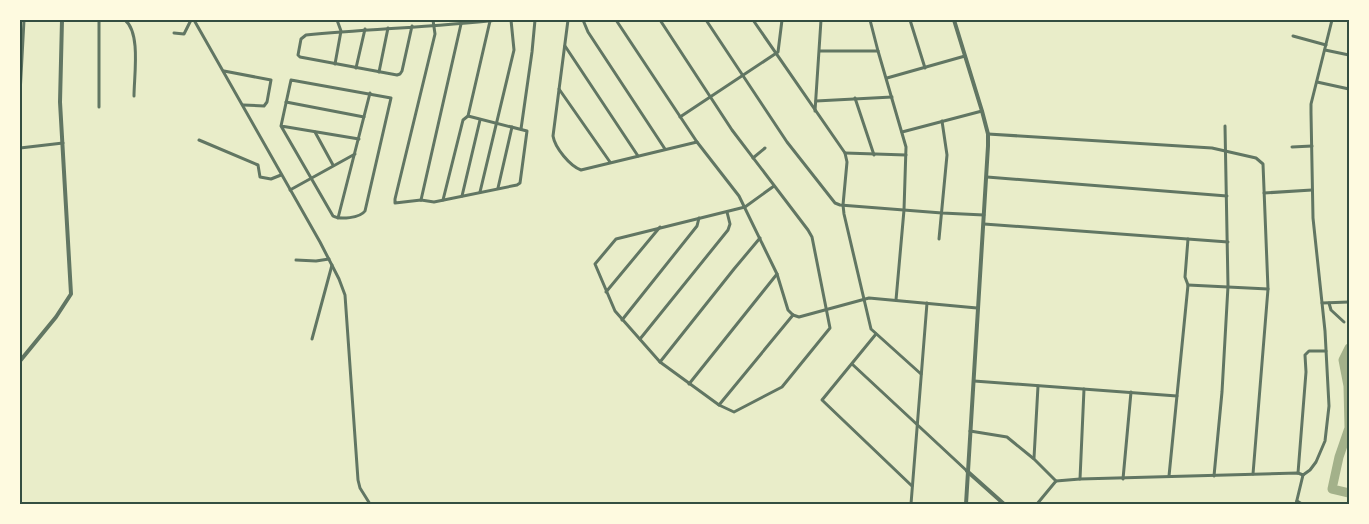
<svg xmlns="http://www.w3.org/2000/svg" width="1369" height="524" font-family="'Work Sans',sans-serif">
	<rect width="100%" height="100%" fill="#e9edc9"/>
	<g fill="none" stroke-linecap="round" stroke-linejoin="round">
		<path stroke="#a3b18a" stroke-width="9" d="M1349 348 1343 360 1348 386 1349 428 1339 457 1332 489 1349 493"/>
		<g stroke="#617663" stroke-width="3">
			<path d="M125 20C141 33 134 76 134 96"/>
			<path d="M194 20 320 242 339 279 345 295 358 480 360 488 370 504"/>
			<path d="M433 20 435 34 395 199V203L421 200 434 202 517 185 520 183 527 131 468 116"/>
			<path d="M568 20 553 136C555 148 570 166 581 170L697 142"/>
			<path d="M583 20 588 32 665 149"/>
			<path d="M616 20 697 142 739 196 777 274 788 310 793 315"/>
			<path d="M660 20 732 130 808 230 812 237 830 328 782 387 734 412 719 405 660 362 615 311 595 264 616 239 745 207 774 186"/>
			<path d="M706 20 787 142 835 203 840 205 942 213 984 215"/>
			<path d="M753 20 845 153 847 162 843 205 844 214 871 329 921 374"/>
			<path d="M870 20 878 51 906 147 904 210 896 300"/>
			<path d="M910 20 925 68"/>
			<path d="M412 26 402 71 400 74 397 75 300 57 298 55 301 39 306 35C370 29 435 27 498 20"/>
			<path d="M174 33 184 34 191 20"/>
			<path d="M1293 36 1326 45"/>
			<path d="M565 46 638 156"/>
			<path d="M1325 50 1349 55"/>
			<path d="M820 51H878"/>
			<path d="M335 64 341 31 337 20"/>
			<path d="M356 68 365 29"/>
			<path d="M224 71 271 80 267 102 264 106 243 105"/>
			<path d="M379 72 388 28"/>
			<path d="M887 78 965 56"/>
			<path d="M1317 82 1349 89"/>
			<path d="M559 89 610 162"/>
			<path d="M20 94 24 20"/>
			<path d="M855 98 874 155"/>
			<path d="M816 101 892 97"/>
			<path d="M286 102 364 117"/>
			<path d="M99 107V20"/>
			<path d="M815 111 821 20"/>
			<path d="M680 117 778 52 782 20"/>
			<path d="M281 126 333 216C340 220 360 218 365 211L391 98 291 80 281 126 359 139"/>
			<path d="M521 129 532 52 535 20"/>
			<path d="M315 132 333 165"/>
			<path d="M902 132 982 111"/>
			<path d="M988 134 1212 148 1256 158 1263 164 1268 289 1253 474"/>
			<path d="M199 140 258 165 260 177 271 179 281 175"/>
			<path d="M1292 147 1312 146"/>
			<path d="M20 148 63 143"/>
			<path d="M845 153 906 155"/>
			<path d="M753 158 765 148"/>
			<path d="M987 177 1227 196"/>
			<path d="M498 188 512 127"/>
			<path d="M290 190 355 154"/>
			<path d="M480 192 514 50 511 20"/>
			<path d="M1264 193 1312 190"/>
			<path d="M462 196 480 120"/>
			<path d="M421 200 461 24"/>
			<path d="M443 200 463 120 468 116 490 21"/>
			<path d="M338 218 370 93"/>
			<path d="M984 224 1228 242"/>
			<path d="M939 239 947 155 942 121"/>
			<path d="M296 260 316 261 329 259"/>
			<path d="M1188 285 1268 289"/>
			<path d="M606 292 660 227"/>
			<path d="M1322 303 1349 302"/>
			<path d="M1329 303 1331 310 1344 322"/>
			<path d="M793 315 799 317 869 298 977 308"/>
			<path d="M622 320 697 226 699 218"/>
			<path d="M876 334 822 400 912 486"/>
			<path d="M312 339 332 265"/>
			<path d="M640 339 728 230 730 224 727 212"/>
			<path d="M660 362 734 269 760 238"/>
			<path d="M852 364 967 471"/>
			<path d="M974 381 1177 396"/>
			<path d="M689 384 777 274"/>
			<path d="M719 405 793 315"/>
			<path d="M970 431 1007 437 1034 459 1056 481 1080 479 1298 473 1303 475"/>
			<path d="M1034 458 1038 386"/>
			<path d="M1298 473 1306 372 1305 355 1309 351H1326"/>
			<path d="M1303 475 1310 470 1316 462 1325 441 1329 406 1325 331 1313 218 1311 113V104L1332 20"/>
			<path d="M1169 476 1188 285 1185 277 1188 239"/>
			<path d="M1214 476 1222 392 1228 286 1225 126"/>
			<path d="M1080 479 1084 389"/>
			<path d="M1123 479 1131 392"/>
			<path d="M1297 501 1302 504"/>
			<path d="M911 504 927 303"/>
			<path d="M1037 504 1056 481"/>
			<path d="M1296 504 1303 475"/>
		</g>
		<g stroke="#617663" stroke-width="4">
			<path d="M954 20 982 111 988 134V146L966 504"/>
			<path d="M20 361 56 317 71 294 60 102 62 20"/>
			<path d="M967 471 1004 504"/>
		</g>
	</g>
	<rect width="1369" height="524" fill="none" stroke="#fefae0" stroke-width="42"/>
	<rect x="21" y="21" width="1327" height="482" fill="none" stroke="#344e41" stroke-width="2"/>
</svg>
